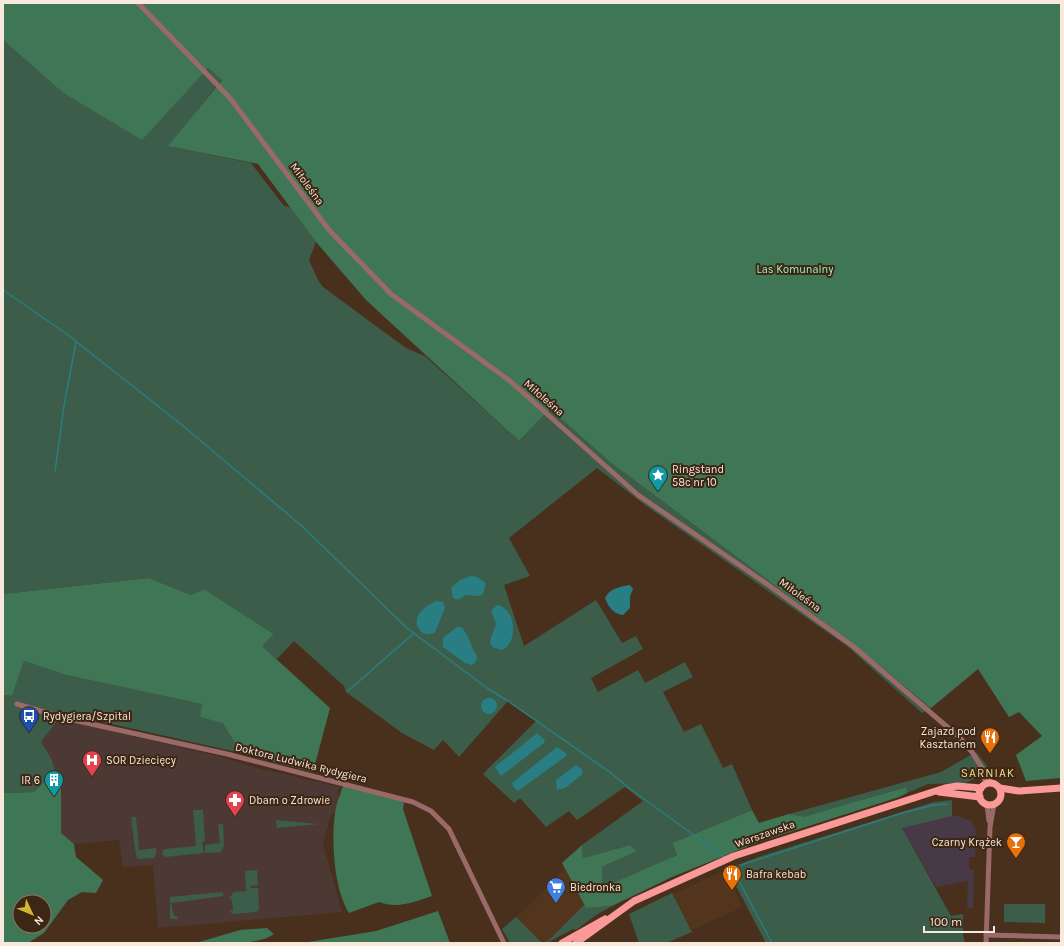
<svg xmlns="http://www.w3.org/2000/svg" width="1064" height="946" font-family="Karla,sans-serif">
	<rect width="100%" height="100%" fill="#48301d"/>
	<g fill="#52351c">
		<path d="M565 869 584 905 548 941 542 943 516 917Z"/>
		<path d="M725 870 743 907 691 930 673 894Z"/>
	</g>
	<path fill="#473946" d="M956 815 971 821 976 831 975 857H969V869L974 870 973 908H967L968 881 936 887 901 827Z"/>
	<path fill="#4c3933" d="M58 719 222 757 253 767 339 787 337 794 339 795 335 812 331 815 323 844 342 912 158 928 153 865 123 867 119 840 74 844 61 833V789L41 742Z"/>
	<g fill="#3c5d49">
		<path d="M3 40 62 92 208 68 222 79 169 146 251 163 284 206 290 207 316 242 309 260 318 280 323 287 406 348 425 356 519 441 550 409 610 462 856 646 931 708 922 713 847 646 645 505 597 468 509 538 530 576 504 585 524 646 596 600 622 643 636 636 643 649 591 678 598 692 638 670 645 683 685 662 693 677 663 692 684 732 701 724 723 768 732 764 752 810 672 843 677 855 602 889V867L636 851 630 845 583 858 582 845 643 801 625 787 577 820 569 811 546 827 520 798 514 803 483 774 536 721 508 701 459 757 443 740 434 750 402 733 346 692 344 686 294 641 277 659 261 646 274 634 204 589 191 595 149 578 3 594Z"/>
		<path d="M24 661 66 675 203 704 200 717 223 722 241 753 63 713 41 742 51 758 61 789 53 773 34 792 3 793V695L12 696Z"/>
		<path d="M976 752 991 771 965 783 928 784 907 793 905 787 804 818 789 814 941 772Z"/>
		<path d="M952 800V816L902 828 951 916 963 914V934L965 943H766L727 869 761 856 934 802Z"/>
		<path d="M193 810H203L205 841 202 842 204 853 165 857 162 854 164 849 196 846Z"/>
		<path d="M131 817H136L139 850 156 848V854L154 858 138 859 136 856Z"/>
		<path d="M276 820 318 824H319L277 828Z"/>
		<path d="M218 824H223L224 846 221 852 205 853V845L220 843Z"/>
		<path d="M257 870 258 885 250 886 251 888H258L259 909 256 912 232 914 230 911 233 910 232 900 229 898 234 892 246 891 245 871Z"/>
		<path d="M222 892 224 896 171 903 174 916H177L178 919H170V897Z"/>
		<path d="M672 893 692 932 666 943H639L629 914Z"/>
		<path d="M1004 904H1045V923L1004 922Z"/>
		<path d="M584 905 587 908 612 906 596 915 576 930 573 929 547 943H543L548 941Z"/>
		<path d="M516 917 542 943H510L502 929Z"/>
	</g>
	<g fill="#3f7756" fill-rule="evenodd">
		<path d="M3 3H1061V778L1026 781 1016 755 1042 736 1019 712 1009 717 978 669 931 708 856 646 610 462 550 409 519 441 366 300 316 242 258 164 168 146 222 80 208 68 142 140 62 92 3 40Z"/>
		<path d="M149 578 191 595 204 589 274 634 262 646 330 708 313 772 241 753 223 723 200 717 202 704 66 675 24 661 12 696 3 695V594Z"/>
		<path d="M53 773 61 789V833L74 844 76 857 103 880 96 893 82 892 68 900 44 933 28 943H3V793L34 792ZM20 902H44V926H20Z"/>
		<path d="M343 786 404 802 403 809 432 896C414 902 398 909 379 902L349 913C334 889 331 841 335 813 336 804 340 795 343 786Z"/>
		<path d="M906 787 907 793 899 797 756 843 672 877 612 906 586 908 562 863 582 845 583 858 630 845 637 851 602 867V888L677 855 672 843 752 810 759 823 789 814 804 817Z"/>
		<path d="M438 911 450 943H302L376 931Z"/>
		<path d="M267 928 274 934C258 946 218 943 196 943L240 930Z"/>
	</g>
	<g fill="#297e84">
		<path d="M470 576 477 577 486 583 483 594 479 596 466 595 458 600 453 598 451 588 460 580Z"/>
		<path d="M630 585 633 589 630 596V608L623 615C613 614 608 606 605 598 609 589 621 586 630 585Z"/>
		<path d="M436 601 443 602 445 608 435 632C424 639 413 628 418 616 421 609 430 604 436 601Z"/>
		<path d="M497 605C516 608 519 643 502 650L492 647 490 641 496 624 491 611Z"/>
		<path d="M457 627H461C470 635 470 647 477 656L476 662 472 665 465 663 443 647V638Z"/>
		<circle cx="489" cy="706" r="8"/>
		<path d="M537 733 545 740 544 743 501 776 495 767Z"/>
		<path d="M557 747 567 754 565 757 518 791 513 787 512 783Z"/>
		<path d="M576 765 581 768 583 774 565 788 557 790 556 780Z"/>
	</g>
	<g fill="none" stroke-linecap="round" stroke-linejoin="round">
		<g stroke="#297e84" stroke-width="1.5">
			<path d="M3 290 64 332 182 425 303 527 407 628 487 688 508 701 611 773 629 788 724 857"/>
			<path d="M55 471 64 406 76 342"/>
			<path d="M348 691 414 633"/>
			<path d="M741 865 902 813 933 805 947 804"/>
			<path d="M732 868 772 943"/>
		</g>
		<g stroke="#9a6969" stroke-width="5">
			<path d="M138 3 230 98 329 230 391 294 510 381 638 495 767 584 854 647 959 737 972 752 991 782"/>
			<path d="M17 704 64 718 227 754 413 802 431 811 449 829 504 943"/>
			<path d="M981 767 986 784"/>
			<path d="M987 804 989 821"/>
			<path d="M986 935 1061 937"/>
			<path d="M986 943 990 827 994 804"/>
		</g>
		<g stroke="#fb9999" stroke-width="7">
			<circle cx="990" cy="794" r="11"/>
			<path d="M1000 788 1019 791 1061 788"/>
			<path d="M939 792 980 797"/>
			<path d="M562 943 605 919"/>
			<path d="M576 943 634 901 734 856 945 788 957 786 981 788"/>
		</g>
	</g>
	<defs>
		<g id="sight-pin" transform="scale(1)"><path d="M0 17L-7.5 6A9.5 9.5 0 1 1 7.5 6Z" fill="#0f9aa8" stroke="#3d2613"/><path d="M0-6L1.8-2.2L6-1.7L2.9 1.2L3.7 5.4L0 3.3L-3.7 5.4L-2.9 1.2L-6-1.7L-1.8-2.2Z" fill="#fff"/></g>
		<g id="bus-pin" transform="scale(1)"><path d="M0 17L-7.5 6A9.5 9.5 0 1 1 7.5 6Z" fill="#1a4fb4" stroke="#3d2613"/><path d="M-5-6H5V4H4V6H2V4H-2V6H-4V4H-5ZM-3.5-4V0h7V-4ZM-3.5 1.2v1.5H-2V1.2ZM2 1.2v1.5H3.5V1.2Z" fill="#fff"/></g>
		<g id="restaurant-pin" transform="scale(1)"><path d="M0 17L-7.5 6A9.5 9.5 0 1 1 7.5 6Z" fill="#e8710a" stroke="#3d2613"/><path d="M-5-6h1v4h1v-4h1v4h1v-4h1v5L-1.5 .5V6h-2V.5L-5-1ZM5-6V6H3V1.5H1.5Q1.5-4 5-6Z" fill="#fff"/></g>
		<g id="hospital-pin" transform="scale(1)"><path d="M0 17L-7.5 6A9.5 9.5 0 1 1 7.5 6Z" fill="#e0444e" stroke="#3d2613"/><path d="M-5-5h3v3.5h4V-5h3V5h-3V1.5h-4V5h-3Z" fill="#fff"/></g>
		<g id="building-pin" transform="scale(1)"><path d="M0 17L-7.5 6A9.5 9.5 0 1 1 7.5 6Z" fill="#0f9aa8" stroke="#3d2613"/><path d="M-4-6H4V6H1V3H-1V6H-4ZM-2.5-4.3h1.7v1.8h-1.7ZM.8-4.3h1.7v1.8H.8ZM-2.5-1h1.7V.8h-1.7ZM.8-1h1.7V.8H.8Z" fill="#fff"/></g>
		<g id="pharmacy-pin" transform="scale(1)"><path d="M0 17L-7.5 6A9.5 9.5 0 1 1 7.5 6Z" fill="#e0444e" stroke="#3d2613"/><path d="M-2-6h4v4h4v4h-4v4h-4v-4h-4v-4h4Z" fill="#fff"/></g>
		<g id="bar-pin" transform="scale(1)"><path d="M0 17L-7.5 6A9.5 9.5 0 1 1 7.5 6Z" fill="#e8710a" stroke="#3d2613"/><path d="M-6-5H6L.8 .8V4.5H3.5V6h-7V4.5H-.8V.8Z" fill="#fff"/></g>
		<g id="supermarket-pin" transform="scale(1)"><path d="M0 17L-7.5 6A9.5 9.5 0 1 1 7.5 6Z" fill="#3f7fe0" stroke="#3d2613"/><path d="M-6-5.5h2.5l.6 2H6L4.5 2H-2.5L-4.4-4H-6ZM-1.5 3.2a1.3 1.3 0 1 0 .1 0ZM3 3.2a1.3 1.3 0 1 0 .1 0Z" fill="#fff"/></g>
	</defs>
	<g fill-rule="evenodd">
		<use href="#sight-pin" x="658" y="475"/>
		<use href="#bus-pin" x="29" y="716"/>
		<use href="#restaurant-pin" x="990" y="737"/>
		<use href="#hospital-pin" x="92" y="760"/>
		<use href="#building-pin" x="54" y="780"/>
		<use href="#pharmacy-pin" x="235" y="800"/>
		<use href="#bar-pin" x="1016" y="842"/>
		<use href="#restaurant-pin" x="732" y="874"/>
		<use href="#supermarket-pin" x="556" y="887"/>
	</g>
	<g text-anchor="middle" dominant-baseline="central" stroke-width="4" stroke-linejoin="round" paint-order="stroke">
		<g font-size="11" fill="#f7e8dc" stroke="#3d2613">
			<text transform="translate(307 184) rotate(54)">Miłoleśna</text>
			<text transform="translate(544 398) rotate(41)">Miłoleśna</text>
			<text transform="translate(800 595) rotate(36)">Miłoleśna</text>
			<text transform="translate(301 763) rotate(14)">Doktora Ludwika Rydygiera</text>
			<text transform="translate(765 834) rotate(-19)">Warszawska</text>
		</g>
		<g font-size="11" fill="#9ef3c0" stroke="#3d2613">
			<text x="795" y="269">Las Komunalny</text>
		</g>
		<g font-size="11" fill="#f7e8dc" stroke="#3d2613" text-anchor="start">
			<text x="672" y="469">Ringstand<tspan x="672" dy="13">58c nr 10</tspan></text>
			<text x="43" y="716">Rydygiera/Szpital</text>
			<text x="976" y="731" text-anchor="end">Zajazd pod<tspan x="976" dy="13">Kasztanem</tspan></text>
			<text x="106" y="760">SOR Dziecięcy</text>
			<text x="40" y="780" text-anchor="end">IR 6</text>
			<text x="249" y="800">Dbam o Zdrowie</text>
			<text x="1002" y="842" text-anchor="end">Czarny Krążek</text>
			<text x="746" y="874">Bafra kebab</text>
			<text x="570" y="887">Biedronka</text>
		</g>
		<g font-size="12" letter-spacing="1" fill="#ebdb8d" stroke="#3d2613">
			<text x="988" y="773">SARNIAK</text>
		</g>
	</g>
	<rect width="1064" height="946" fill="none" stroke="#f7e8dc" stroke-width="8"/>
	<g transform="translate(32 914) rotate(134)"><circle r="19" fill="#3d2613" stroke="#877463"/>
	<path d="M0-3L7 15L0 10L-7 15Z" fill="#d0b736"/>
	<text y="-6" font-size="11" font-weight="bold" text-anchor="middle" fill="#f7e8dc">N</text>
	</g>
	<path d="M924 926v6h70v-6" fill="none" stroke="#f7e8dc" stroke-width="2"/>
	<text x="930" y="926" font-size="12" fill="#f7e8dc" stroke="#3d2613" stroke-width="3" paint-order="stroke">100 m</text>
</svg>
